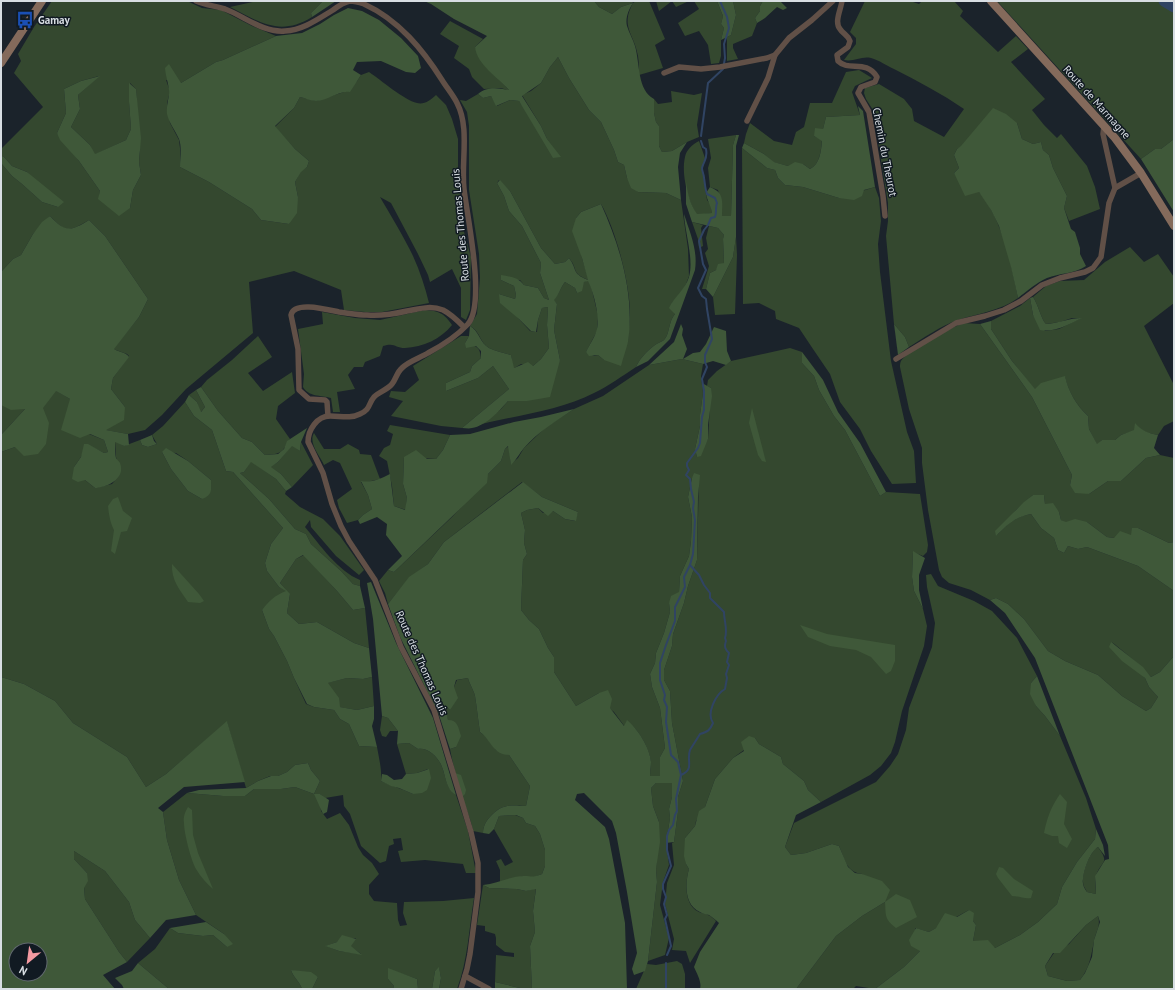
<svg xmlns="http://www.w3.org/2000/svg" width="1175" height="990" font-family="'PT Sans',sans-serif">
	<rect width="100%" height="100%" fill="#1b232b"/>
	<g fill="#34482f" fill-rule="evenodd">
		<path d="M52 1H187L202 8 221 10 252 26 276 36 223 60 216 62 181 83 166 80 170 91 167 103 170 123 179 140 180 148V167L209 182 252 209 261 220 289 224 298 197 295 182 301 171 307 167 309 161 295 149 275 127 294 108 300 97 316 101 347 91 357 81 361 75 369 72C381 80 404 100 417 103 424 105 431 100 436 95L446 105 452 119 458 139V176L464 232 471 257 470 310 466 320 461 317V288L452 269 430 282 428 275 418 254 391 203 380 197C391 216 404 237 413 256 420 271 425 287 429 303L382 312H365L344 310 341 290 294 271 249 282 253 333 186 389 162 415 145 430 128 434 105 430 125 407 111 389 113 378 129 356 127 354 113 349 139 317 148 299 105 236 89 220C69 232 66 233 50 216L33 234 21 255 13 259 1 272V163L12 176 22 184 42 202 58 207 27 172 12 166 3 156 1 157V149L43 107 14 73 21 61 18 54 34 27ZM99 76 78 95 80 109 71 127 90 145 94 155 126 140 131 129 129 102 130 83 136 89 140 151 139 162 141 175 133 190 130 208 99 199 100 191 79 161 57 133 66 113 64 89 81 81Z"/>
		<path d="M257 1H323L311 13 312 17C280 37 259 22 230 7Z"/>
		<path d="M594 1H632L633 3 636 1H649L665 39 655 45 663 68 639 75C639 69 639 62 638 56 634 33 620 27 633 3L621 7 612 14 599 7Z"/>
		<path d="M656 1H689L676 7 672 1 659 11Z"/>
		<path d="M694 1H717L723 16 721 24 724 28 721 40V56L719 63 711 64 708 45 699 31 685 36 678 23 699 9Z"/>
		<path d="M733 1H763L760 6V11L755 18 757 23 752 36 733 44V48L738 59 727 61V37L731 35 736 15Z"/>
		<path d="M865 1H910L919 4 922 1H954L963 11 960 16 998 52 1016 36 1028 49 1011 62 1045 99 1032 110 1044 125 1057 138 1061 134 1087 166 1095 187 1100 209 1069 221 1064 208 1067 196 1053 168 1049 155 1043 150 1041 142 1033 144 1022 139 1017 123 957 149 954 155 959 168 954 173C960 184 974 185 981 194 1003 223 1011 263 1018 298 1000 311 979 313 958 320 940 326 924 338 909 347L905 337 894 324 886 236 888 221V203L873 110 866 99 864 93 865 88 879 84 904 99 912 109 914 121 944 137 964 109C942 94 918 81 894 69 887 66 879 60 871 58 861 56 854 62 844 60L856 44V38L850 32Z"/>
		<path d="M997 1H1159L1174 11V139L1161 149H1155L1141 159Z"/>
		<path d="M450 21 483 39 475 47 488 69 497 77 510 91 501 88 484 89 472 77 469 69 454 58 459 46 440 34Z"/>
		<path d="M558 57 569 78 589 110 601 122 614 150 618 162 624 165 627 178 638 192 666 193 681 200 688 249 689 276 684 289 672 303 675 314C668 322 670 334 664 340 662 342 657 343 655 345 647 351 640 358 636 367 622 376 609 386 594 393 562 410 518 415 482 424L501 409 508 401H527L560 360 554 330 557 304 553 300C559 295 560 288 565 282L575 288 577 293 584 282 588 280C570 272 579 270 569 258L565 262 555 264 541 248 510 191 499 180 497 183 504 196 509 211 522 226 541 263 540 273 549 300 544 298 538 288 524 285 520 280H501L514 286 516 295 515 299 499 294 519 319 530 331 537 332 538 320 542 308 548 307 547 325 549 348 541 359 533 366 521 364 513 369 511 355C504 353 495 351 489 348 480 343 480 331 470 326L477 314 480 278 479 254 469 190V126L467 112 460 100 466 101 478 94 483 98 491 96 497 106 510 100 519 101 560 157 547 139 541 126 522 95 531 91 541 83 550 67ZM601 204C616 230 630 284 630 314 630 323 628 333 628 342L604 360 598 355 594 356 586 352 597 331 598 316 592 290 582 258 576 218 581 212Z"/>
		<path d="M859 70 872 78 855 86 852 92 860 115 826 117 823 129 814 136 822 140C821 151 820 164 810 169L803 164 788 166 773 162 764 154 744 143 746 134 750 123 774 141 792 145 796 132 804 127 810 103H832L846 72Z"/>
		<path d="M671 91 694 95 702 93 697 125 699 137 687 142 672 151 662 152 659 146V126L656 122 654 113V99L658 104 672 102Z"/>
		<path d="M736 135 733 145 731 216H722V206L718 190 710 187 708 168 711 158 708 139Z"/>
		<path d="M699 141 705 158 702 168 707 200 711 205 712 213 697 215C688 202 681 173 685 157 686 150 693 144 699 141Z"/>
		<path d="M742 148 767 168 775 170 778 178 785 185 803 187 839 198 875 187 879 198 881 221 878 244 880 272 891 361 907 432 914 451 916 483 892 484 871 451 860 429 840 402 830 374 813 349 799 328 776 319 775 311 759 303 743 304Z"/>
		<path d="M692 222 703 225 701 228 703 246 699 248 698 239Z"/>
		<path d="M709 226 718 228 724 235 723 240 724 263 716 270 710 273 706 289H702L709 266 705 253 708 249 706 238Z"/>
		<path d="M736 237 737 255 735 314 715 315 713 297 733 257Z"/>
		<path d="M1130 247 1144 262 1158 254 1174 277V303L1144 326 1174 385V421L1164 426 1158 435 1148 433 1140 429 1121 435 1115 440H1102L1097 445 1089 429 1088 416C1077 406 1068 391 1065 377L1035 390 1012 361 991 329V321L1020 306 1030 298 1033 315 1045 331 1059 329 1081 318H1072L1060 322 1046 324C1041 319 1038 304 1033 297L1046 286 1060 281 1084 280 1105 262Z"/>
		<path d="M425 310C439 311 444 313 452 325 441 339 423 347 405 348 395 348 395 342 383 346L380 356 365 362 363 367H354L348 375 355 389 337 392 340 412H333L331 398C320 395 309 397 303 387L304 374 298 329 323 324 322 312 355 318 380 320Z"/>
		<path d="M963 323 980 324 1032 397 1072 475 1070 485 1089 494 1108 481H1121L1146 458 1160 455 1174 458V542L1169 543 1138 528 1131 536 1114 538 1107 537 1087 522 1066 523 1061 520 1059 512 1045 504 1044 495H1033L1016 510 996 536C1008 524 1014 517 1031 514L1041 528 1054 538 1058 550 1064 553 1068 546 1078 549 1087 547 1138 566 1174 591V656L1160 672 1151 677 1142 667 1112 642 1145 678 1149 687 1158 697 1151 708 1146 711 1122 696 1098 675 1065 661 1048 651 1024 619 1008 604 996 598 990 600 971 590 949 583 942 577 939 570 928 510 922 463V448L909 409 900 367C900 365 900 363 901 361 907 351 951 328 963 323Z"/>
		<path d="M258 336 272 357 248 373 263 391 292 372 295 393 278 406 276 419 290 439C287 442 287 444 285 447 281 455 272 454 265 455L252 442 242 438 218 411 201 387 207 380 232 360Z"/>
		<path d="M461 336H469L465 343C476 346 480 346 481 358L472 366 470 372 446 383V391L478 378 493 366 509 389 462 428 441 426 391 416 403 401 389 397 391 391 405 392 419 380 413 366Z"/>
		<path d="M790 348 802 352V363L814 376 819 390 834 416 845 430 880 496 886 492 920 494 928 545 927 552 923 556 913 552 912 577 914 591 923 609 927 626 924 646 902 711 895 742 891 753 881 766 870 775 821 802 808 790 804 781 783 764 781 757 759 744 755 738 744 750 733 758 715 779 705 807 696 821 695 826 685 838 686 864 689 869C685 883 684 905 699 912 702 914 706 913 708 915 711 916 714 919 716 921L690 963 686 951 672 950 674 939 665 904 667 883 674 865 672 843 674 842 678 812V797L683 781 672 723 670 691 664 680V670L672 646 673 634 684 603 688 586 697 560 699 475 692 478 688 497 692 517 691 541 689 556 680 576 679 593 669 603 670 612 664 633 656 653 655 663 650 674 652 687 660 708 665 748 660 757V776H650C650 771 651 767 651 763 650 748 638 729 627 721L625 727 614 712 609 708 611 699 599 693 576 706 554 672V657L548 648 539 629 529 620 521 610 523 560 527 554 524 543 525 530 521 513 527 510 538 508 543 513 553 511 565 519 575 521 578 512 542 497 522 482 444 542 428 564 409 578 388 604 385 593 379 581 388 570 394 572 452 517 468 500 488 474 501 461 505 449 509 446 511 464 518 458 524 448 546 427 574 409 603 396 649 365 682 359 703 364 701 376 703 393 700 415V426L695 449 697 457 708 439 711 388 707 386 708 380 717 371 731 361Z"/>
		<path d="M55 390 70 399 89 434 104 440 108 452 104 453 88 445 81 457 74 467 85 480 95 488 112 484 119 476 120 470 116 457 115 441 124 446 140 440 142 445 148 447 157 444 152 435 163 426 185 402 194 416 212 430 226 471 233 472 283 528 271 544 265 563 267 571 279 587 286 590 280 583 296 559 304 555 337 591 353 610 365 608 369 648 354 643 317 622 299 624 287 613 290 594 262 610 269 629 274 636 287 661 294 678 306 704 314 707 334 710 340 719 349 724 359 746 377 747C379 758 382 770 381 781 392 786 402 789 413 794L428 769 417 773 406 774 397 744 409 743 418 749C428 747 439 758 442 767 446 777 446 789 456 795L468 831 476 873H466L463 864 425 860 401 862 398 851 403 850 401 838 393 839 394 844 389 846 386 861 380 863 361 846 350 814 344 806 343 795 325 798 320 794 321 811 327 819 340 813 349 825 358 847 363 855 372 863 379 874 369 885V894L374 901 397 903 398 920 400 926 407 925 403 913 404 902 443 901 474 898C469 928 468 960 457 989H439L441 978 439 968 435 971 432 989H418L417 979 388 969V979L394 986 393 989H312L318 977 291 970C293 977 300 982 302 989H169L138 963 155 949 170 928 178 933 203 936 213 935 227 947 224 934 196 915 179 880 167 840 163 812 187 793 223 796H245L254 789H281L295 787 314 794 320 781 311 770 308 763 295 765 287 772 278 776H270L258 781 246 788 227 722 166 774 146 787 127 757 73 723 55 701 24 684 1 677V452L15 447ZM162 452 176 453 188 461 211 480 202 499 188 491 171 469ZM356 938 350 946 361 954 339 951 326 946 337 942Z"/>
		<path d="M196 390 205 407 200 413 197 402 189 395Z"/>
		<path d="M1 405 25 409 1 435Z"/>
		<path d="M390 425 450 435 443 450 436 459 404 457 403 484 407 498 406 510 394 506 392 486 387 461 379 456 384 448 390 445 393 434 387 431Z"/>
		<path d="M314 433 324 449H340L348 444 359 450 360 454 371 455 380 479 367 482H361L368 495 372 509 363 515 358 520 347 523 339 508 337 500 352 489 340 463 333 460 324 465C320 456 308 443 314 433Z"/>
		<path d="M301 442 313 465 292 487 281 474 270 467 278 462 292 445 300 451Z"/>
		<path d="M251 461 276 479 286 491 285 494 300 507 323 519 340 536 364 570 359 575 336 556 311 527 310 520 305 527C320 545 338 571 360 580V586L353 584 341 571 311 544 306 534 295 529 269 499 240 473 244 472Z"/>
		<path d="M931 574 938 586 974 601 992 611 1017 638 1037 676 1031 683 1036 706 1045 716 1060 736 1086 798 1096 829 1095 839 1077 862 1062 887 1057 904 1038 922 1020 935 995 948 973 941 976 925 973 921 969 910 929 932 915 928 920 951 904 967 875 989 856 986 853 989H796L836 936 862 916 885 902 862 874C846 872 845 859 839 846L832 844 806 853 791 855 785 847 794 823 876 782 890 766 898 754 906 730 909 708 932 647 935 623 927 587 926 575Z"/>
		<path d="M372 677 374 706 357 710 339 707 327 683 347 678 363 679Z"/>
		<path d="M468 678C469 683 474 691 475 696 477 708 478 720 480 732L485 736 496 750 509 755 530 786 526 806C508 805 501 804 489 818 485 823 483 827 483 833L473 831C471 819 465 807 462 795 457 780 453 765 450 749L456 747 445 710V705L450 710 454 687 457 680Z"/>
		<path d="M382 716 388 718 398 731H390L386 737 382 736 380 730Z"/>
		<path d="M656 783H672V797L669 809 670 818 666 843 669 865 663 882 660 905 669 938 665 955 648 961 657 882 656 869 659 822 653 806 651 788Z"/>
		<path d="M515 815 523 818 526 823 535 826 540 834 545 850V866L542 874 532 878 524 876 500 882V870L496 861 501 859 505 866 513 862 494 829 499 816Z"/>
		<path d="M1098 847C1110 864 1102 860 1096 875 1094 880 1096 889 1096 894L1087 892C1085 888 1083 886 1083 882 1082 873 1090 851 1098 847Z"/>
		<path d="M74 851 105 871 129 902 135 920 150 938 127 962 119 952 85 899 84 887 87 873 74 859Z"/>
		<path d="M483 885 489 888 517 889 526 891 536 888 533 911 535 932 530 946 532 989H524L495 982 496 955 514 957V953L505 952 496 945V938L495 934 485 931V926L477 925Z"/>
		<path d="M1098 916C1101 926 1096 931 1094 941 1091 956 1090 967 1080 980L1067 981 1048 976 1045 966 1054 953 1069 944 1086 925Z"/>
		<path d="M677 961 682 964 685 974V989H636L647 964 656 965Z"/>
	</g>
	<g fill="#3f5839" fill-rule="evenodd">
		<path d="M323 1H336L312 17 311 13Z"/>
		<path d="M424 1H594L599 7 612 14 621 7 633 3C629 9 625 18 627 26 629 33 633 39 635 46 640 63 637 90 654 99V113L656 122 659 126V146L662 152 672 151 687 142 680 153 678 167 681 200 666 193 638 192 631 188 627 178 624 165 618 162 614 150 601 122 589 110 569 78 558 57 550 67 541 83 522 96 541 126 547 139 561 157 553 158 519 101 510 100 496 106 491 96 483 98 478 94C487 86 498 88 509 90 498 77 477 65 475 47L487 36 454 19 431 4Z"/>
		<path d="M717 1H733L736 15 731 35 721 40 724 28 721 24 723 16Z"/>
		<path d="M763 1H780L787 8 783 10 777 7 765 18 757 23 755 18 760 11V6Z"/>
		<path d="M348 8 362 11 379 20 401 38 418 56 421 68 415 73 406 72 381 61 357 62 353 70 361 75 350 92C339 90 328 101 316 101 311 101 305 98 300 97L294 108 275 126 295 149 309 161 307 167 301 172 295 182 298 197 297 213 289 224 261 220 252 209 209 182 180 167C180 158 182 147 179 139 175 130 169 123 167 114 166 105 170 95 169 90 168 81 166 78 165 68L169 64 181 83 216 62 223 60 276 36 302 33 320 24 334 15Z"/>
		<path d="M100 76 78 95 80 109 71 127 90 145 95 154 126 140 131 129 129 102V83L136 89 141 138 139 162 141 175 133 190 130 208 119 216 98 199 100 191 79 161 60 140 57 133 66 113 64 89 81 81Z"/>
		<path d="M858 106 863 111 875 187 864 190 862 196 854 200 839 198 803 187 785 185 778 178 775 170 767 168 742 148 744 143 764 154 774 162 788 166 795 162 803 164 810 169C820 164 821 151 822 141L814 136 815 128 823 129 826 117 860 115Z"/>
		<path d="M993 108 1006 114 1017 123 1022 139 1033 144 1041 142 1043 150 1049 155 1053 168 1067 196 1064 208 1071 229 1075 232 1080 248V254L1086 266C1075 274 1059 273 1047 278 1036 283 1027 291 1018 298L1011 267 999 226 991 210 979 192 965 196 954 173 959 168 954 155 957 149 961 146Z"/>
		<path d="M736 135H739L736 146V237L733 257 713 297 706 289 710 273 716 270 718 264 724 263 723 239 724 235 718 228 692 222 686 204V182C688 194 690 204 697 214L712 213C711 205 707 201 706 193L710 187C725 193 722 201 722 216H731L733 145Z"/>
		<path d="M1174 139V212L1141 159 1155 149H1161Z"/>
		<path d="M3 156 12 166 27 172 64 202 58 207 42 202 22 184 12 176 1 163V157Z"/>
		<path d="M500 180 510 191 541 248 555 264 565 262 569 258C578 270 571 273 588 280L582 258 572 231 576 218 581 212 601 204C620 246 635 295 628 342 626 350 623 358 621 366L604 360 598 355 589 356 586 352C589 345 594 339 596 332 601 320 594 293 588 281L584 282 582 291 577 293 575 288 565 282C560 288 559 295 554 300L557 304 554 330 560 360 550 397 527 401H508C499 411 486 426 472 428 469 429 465 428 462 428L509 389 493 366 478 378 446 391V383L470 372 472 366 481 358V351L476 346 466 348 465 343 469 336 470 326C479 331 480 343 489 348 495 351 504 353 511 355L514 368 528 362 533 366 541 359 549 348 547 325 548 307 542 308 538 320 536 332 531 331 519 319 500 303 499 294 515 299 516 295 514 286 501 280V275C511 277 518 277 524 285L538 288 544 298 549 300 540 273 541 263 522 226 509 211 504 196 497 183Z"/>
		<path d="M684 214C690 233 698 250 695 270L670 339 648 361 636 367C640 358 647 351 655 345 657 343 662 342 664 340 670 334 668 322 675 314L669 308C674 297 685 290 689 277 694 259 685 233 684 214Z"/>
		<path d="M50 216C65 232 70 232 89 220L105 236 148 299 139 317 114 349C118 352 126 352 129 357L113 378 111 389 125 407 124 420 106 430 128 434 129 445 124 446 115 442C115 446 115 453 116 458 117 460 119 461 120 463 126 479 107 487 95 488L85 480 78 482 72 479 74 467 81 457 84 444H88L104 453 108 452 104 440 90 434 80 438 61 430 70 399 56 391 43 408 49 423 46 444 38 454 24 456 15 447 1 452V435L25 409 11 410 1 405V272L13 259 21 255 33 234 42 222Z"/>
		<path d="M1033 297C1038 304 1041 319 1046 324 1059 323 1069 318 1082 318 1069 324 1055 333 1040 330L1033 315 1030 298Z"/>
		<path d="M991 321V329L1012 361 1035 389 1041 383 1065 376C1068 391 1077 406 1088 416L1089 429 1097 444 1102 440H1115L1121 435 1134 430 1135 423C1142 431 1148 433 1158 435L1154 448 1160 455 1146 458 1121 481H1108L1089 494 1075 493 1070 485 1072 475 1032 397 980 324Z"/>
		<path d="M681 324 683 329 682 335 687 349 683 359 693 353 700 352 706 344 714 327 726 331 727 351 731 361 726 365 713 361 703 364 682 359 649 365 674 342Z"/>
		<path d="M894 324 905 337 909 347 898 355Z"/>
		<path d="M802 352 823 380 838 412 860 443 886 492 880 496 845 430 834 416 819 390 814 376 802 363Z"/>
		<path d="M702 383 711 388 712 396 708 425V439L701 456 697 457 695 449 700 426V415L703 393Z"/>
		<path d="M201 387 218 411 242 438 252 442 265 455 278 454 284 449 287 441 307 428 301 442 300 451 292 446 278 462 271 467 281 474 292 487 286 491 276 479 251 462 244 472 240 473 269 499 295 529 306 534 311 544 341 571 353 584 360 586 365 608 353 610 337 591 303 555 296 559 280 583 290 594 287 613 299 624 317 622 354 643 369 648 372 677 363 679 347 678 328 683 339 698 340 707 357 710 374 706V719L372 726 377 747 359 746 349 724 340 719 334 710 314 707 307 704 294 678 287 661 274 636 269 629 262 610C270 600 274 596 286 591L279 587 267 571 265 563 271 544 283 528 233 472 226 471 212 430 194 416 185 402 189 395 197 402 201 412 205 407 196 390Z"/>
		<path d="M752 408 766 462 762 461 758 455 749 423Z"/>
		<path d="M574 409C556 421 538 432 524 448 519 454 517 459 511 465L508 446 505 449 501 461 488 474 487 483 394 572 388 570 402 556 386 535 387 524 377 517 360 524 358 520 363 515 372 509 368 495 361 481C371 483 380 479 390 474L394 506 405 510 407 498 403 484 404 457 416 450 427 459H436L443 450 450 435 470 434 514 422 541 417Z"/>
		<path d="M152 435 154 441 157 444 148 447 142 445 140 440Z"/>
		<path d="M166 448 188 461 211 480C211 490 213 495 202 499L188 491 171 469 162 452Z"/>
		<path d="M694 473 700 475 698 497 697 560 688 586 684 603 673 634 672 646 664 670V680L670 691 672 723 683 781 678 797V812L674 842 666 843 670 818 669 809 672 797V783H656L651 788 653 806 659 822 660 842 656 869 657 882 648 961 645 971 634 975 632 969 637 953 627 892 616 833 612 821 584 793 577 794 575 800 605 827 609 839 625 923 627 989H532L530 946 535 932 533 911 536 889 526 891 517 889 489 888 483 885C497 884 510 876 524 876 533 876 531 878 542 874L545 866V850L540 834 535 826 526 823 523 818 516 815 499 816 494 829 489 834 483 833C483 827 485 823 489 818 501 804 508 805 526 806L530 786 509 755C493 755 491 740 480 732 478 720 477 708 475 696 474 691 469 683 468 678L456 680 454 687 458 698 450 710 445 705 448 720C458 720 458 727 461 736L456 747 450 749 439 715 400 637 388 604 409 577 428 564 444 542 523 482 542 497 578 512 576 521 565 519 553 511 548 516 538 508 527 510 521 513 525 530 524 543 527 554 523 560 521 610 529 620 539 629 548 648 554 657V672L576 706 599 693 608 690 612 699 610 708 624 726 627 720C638 729 650 748 651 762 651 767 650 771 650 776H660V757L665 748 660 708 652 687 650 674 655 663 656 653 664 633 670 612 669 603 671 596 679 592 680 576 689 556 691 541 692 517 688 497 692 478Z"/>
		<path d="M1033 495H1044L1045 504 1053 503 1059 512 1061 520 1066 522 1075 519 1087 522 1107 537 1114 538 1120 531 1131 535 1132 528H1138L1169 543 1174 542V591L1138 566 1087 547 1078 549 1068 546 1064 553 1058 550 1054 538 1041 528 1031 514C1015 517 1007 525 996 536L995 531 1024 502Z"/>
		<path d="M118 497 123 511 132 518 127 531 121 532 115 554 111 551 114 530C110 522 109 515 108 506L113 499Z"/>
		<path d="M913 551 925 558 919 575V590L923 609 914 591 912 577Z"/>
		<path d="M172 564 199 594 204 601 200 603 188 602C180 590 171 580 172 564Z"/>
		<path d="M371 582 396 643 433 718 456 795C446 790 446 777 442 767 439 758 428 747 418 749L409 743 397 744 398 731 388 718 382 716 373 619 367 583Z"/>
		<path d="M996 598 1008 604 1024 619 1048 651 1065 661 1098 675 1122 696 1146 711 1151 708 1158 697 1149 687 1145 678 1122 661 1109 647 1111 642 1143 667 1151 677 1160 672 1174 656V989H875L904 967 920 951 911 946 909 940 916 928 929 932 936 928 945 913 957 917 969 910 974 913 973 921 976 925 973 941 988 940 995 948 1020 935 1038 922 1057 904 1062 887 1077 862 1095 839 1096 829 1103 845 1105 856 1098 847C1090 852 1084 869 1083 879 1082 884 1084 888 1087 892L1096 894 1095 876 1105 860 1109 859 1108 845 1035 658 1005 613 990 600ZM1098 916 1100 922 1094 940 1092 957 1085 973 1080 980 1067 981 1048 976 1045 966 1053 953H1060L1086 925Z"/>
		<path d="M800 625 827 634 895 645V661L891 671 886 674 871 657 856 650 830 646 808 637Z"/>
		<path d="M1037 676 1060 736 1045 716 1036 706 1030 694 1031 683Z"/>
		<path d="M1 677 24 684 55 701 73 723 127 757 146 787 166 774 227 721 245 782 184 787 158 808 163 812 167 840 179 880 196 915 166 920 150 938 135 920 129 902 105 871 74 851V859L87 873 88 881 84 888 85 899 119 952 127 962 103 975 115 989H1ZM16 950H40V974H16Z"/>
		<path d="M749 736 755 738 759 744 781 757 783 764 804 781 808 790 821 802 796 815 785 847 791 855 806 853 832 844 839 846 848 867 855 873 862 874 882 881 890 890 885 902 896 894 910 900 917 917 896 928C884 919 886 915 885 902L862 916 836 936 796 989H700C702 982 697 974 694 967L700 952 719 923C716 920 712 917 709 915 706 914 703 914 700 912 684 905 685 883 689 869L686 864 684 856 685 838 695 826 699 811 705 807 715 779 733 758 744 751 741 742Z"/>
		<path d="M308 763 311 770 320 781 314 794H320L329 800 327 812 323 814 314 794 295 787 281 789H254L245 796H223L187 793 199 790 246 788 258 781 271 776H278L287 772 295 765Z"/>
		<path d="M429 769 431 778 427 790 422 793 413 794 399 788 391 786 381 781 382 774 387 775 394 780 402 779 406 774 417 773Z"/>
		<path d="M455 773 461 775 466 790 465 794 462 797Z"/>
		<path d="M1060 794 1067 802 1064 824 1072 839 1067 848 1059 843 1058 836H1052L1044 833C1047 818 1051 807 1060 794Z"/>
		<path d="M188 807 192 810 193 835 198 853 213 889C206 883 201 877 196 869 191 860 184 833 184 823 183 817 185 812 188 807Z"/>
		<path d="M999 867 1003 868 1014 879 1033 891 1031 898C1024 899 1019 896 1012 896L998 878 996 874Z"/>
		<path d="M206 922 224 934 233 944 227 947 213 935 203 936 178 933 170 928Z"/>
		<path d="M342 935 356 939 351 946 362 955 339 951 325 946 337 942Z"/>
		<path d="M138 963 169 989H124L122 985 115 978 132 971Z"/>
		<path d="M439 967 441 978 439 989H432L435 971Z"/>
		<path d="M388 968 417 979 418 989H393L394 986 388 979Z"/>
		<path d="M291 970 311 972 318 977 312 989H302C300 982 293 977 291 970Z"/>
		<path d="M495 982 524 989H495Z"/>
	</g>
	<g fill="none" stroke-linecap="round" stroke-linejoin="round">
		<g stroke="#304463" stroke-width="2">
			<path d="M701 136 708 83 723 69 725 58 724 44 729 28 727 17 720 1"/>
			<path d="M681 775C695 769 686 761 690 750 693 745 697 739 700 734 708 732 710 730 713 723 706 713 716 694 725 689L727 678 726 674 729 665 727 662 729 653C725 649 724 647 726 641L725 638C728 630 724 621 724 612L710 598V593L704 585 699 575 690 565"/>
			<path d="M667 955 671 946 665 919 667 915 664 904 666 897 663 889V884L671 866 667 850V836L669 830 673 825 675 815 677 811 676 799 681 775 678 762 671 755 666 722 667 707 664 700 665 695 660 680V663L666 645 675 621V607L685 587 684 577 690 565 693 554 695 520 693 508 694 502 691 489 690 479 686 475 689 470 687 466V463L698 448 700 443 702 417 704 410V391L702 379 707 367 705 362V355L712 339 707 309 706 299 702 296 698 288 706 270 703 264 699 241 704 230 708 225 711 218 715 217C717 212 715 207 717 203L715 198 707 194C705 189 705 183 704 178 704 174 702 172 702 168 704 160 708 159 706 149L703 147 701 141"/>
			<path d="M666 989V963"/>
		</g>
		<path stroke="#304463" stroke-width="11" d="M1164 1 1174 7"/>
		<g stroke="#615047" stroke-width="5.5">
			<path d="M196 1C205 5 215 6 225 9 244 16 263 33 285 31 303 30 318 19 333 10 337 7 344 2 350 1 354 1 361 3 364 4 399 20 423 50 442 80 447 88 453 95 457 103 470 128 461 161 464 189 467 216 486 303 468 324 457 336 443 345 428 353 420 358 409 361 402 368 397 372 396 379 392 384 387 390 379 392 374 397 368 404 371 409 360 414 350 419 341 416 330 416 317 416 308 430 308 442L323 473 332 504 341 526 349 541 375 580 401 647 434 710 471 832 478 863V892L470 954 467 969 461 989"/>
			<path d="M842 1C841 9 834 22 840 29 843 34 848 35 850 41L848 47 837 55 838 61C849 72 866 59 877 77L875 82 861 87 858 93 869 112 883 196 885 216"/>
			<path d="M664 73 679 67 701 69 720 67 767 58 775 55 789 38 812 20 833 1"/>
			<path d="M747 121 768 78 775 55"/>
			<path d="M1104 126 1103 134 1115 188"/>
			<path d="M896 359 956 323 985 316 1004 310 1021 301 1042 285 1060 278 1085 272 1093 268 1101 257 1109 203 1115 188 1141 173"/>
			<path d="M328 416 327 402 325 400 309 399 299 390 298 349 291 315C294 300 329 310 339 312 348 313 358 315 367 315 380 316 394 314 407 311 419 309 430 305 443 310 451 314 458 321 464 327"/>
			<path d="M465 976 489 989"/>
		</g>
		<g stroke="#846a5b" stroke-width="8">
			<path d="M991 1 1115 138 1141 173 1174 226"/>
			<path d="M1 63 42 1"/>
		</g>
	</g>
	<defs>
		<g id="bus-bare" transform="scale(1.38)"><path d="M-5-6H5V4H4V6H2V4H-2V6H-4V4H-5ZM-3.5-4V0h7V-4ZM-3.5 1.2v1.5H-2V1.2ZM2 1.2v1.5H3.5V1.2Z" fill="#1a4fb4" stroke="#111a22" stroke-width="2.5" paint-order="stroke"/></g>
	</defs>
	<g fill-rule="evenodd">
		<use href="#bus-bare" x="25" y="20"/>
	</g>
	<g text-anchor="middle" dominant-baseline="central" stroke-width="3" stroke-linejoin="round" paint-order="stroke">
		<g font-size="11" font-weight="bold" fill="#d8dee3" stroke="#111a22" text-anchor="start">
			<text x="38" y="20">Gamay</text>
		</g>
		<g font-size="11" fill="#d8dee3" stroke="#111a22">
			<text transform="translate(1097 102) rotate(48)">Route de Marmagne</text>
			<text transform="translate(885 152) rotate(79)">Chemin du Theurot</text>
			<text transform="translate(460 225) rotate(-95)">Route des Thomas Louis</text>
			<text transform="translate(422 663) rotate(66)">Route des Thomas Louis</text>
		</g>
	</g>
	<rect width="1175" height="990" fill="none" stroke="#d8dee3" stroke-width="4"/>
	<g transform="translate(28 962) rotate(209)"><circle r="19" fill="#111a22" stroke="#61686f"/>
	<path d="M0-3L7 15L0 10L-7 15Z" fill="#f49aa1"/>
	<text y="-6" font-size="11" font-weight="bold" text-anchor="middle" fill="#d8dee3">N</text>
	</g>
</svg>
